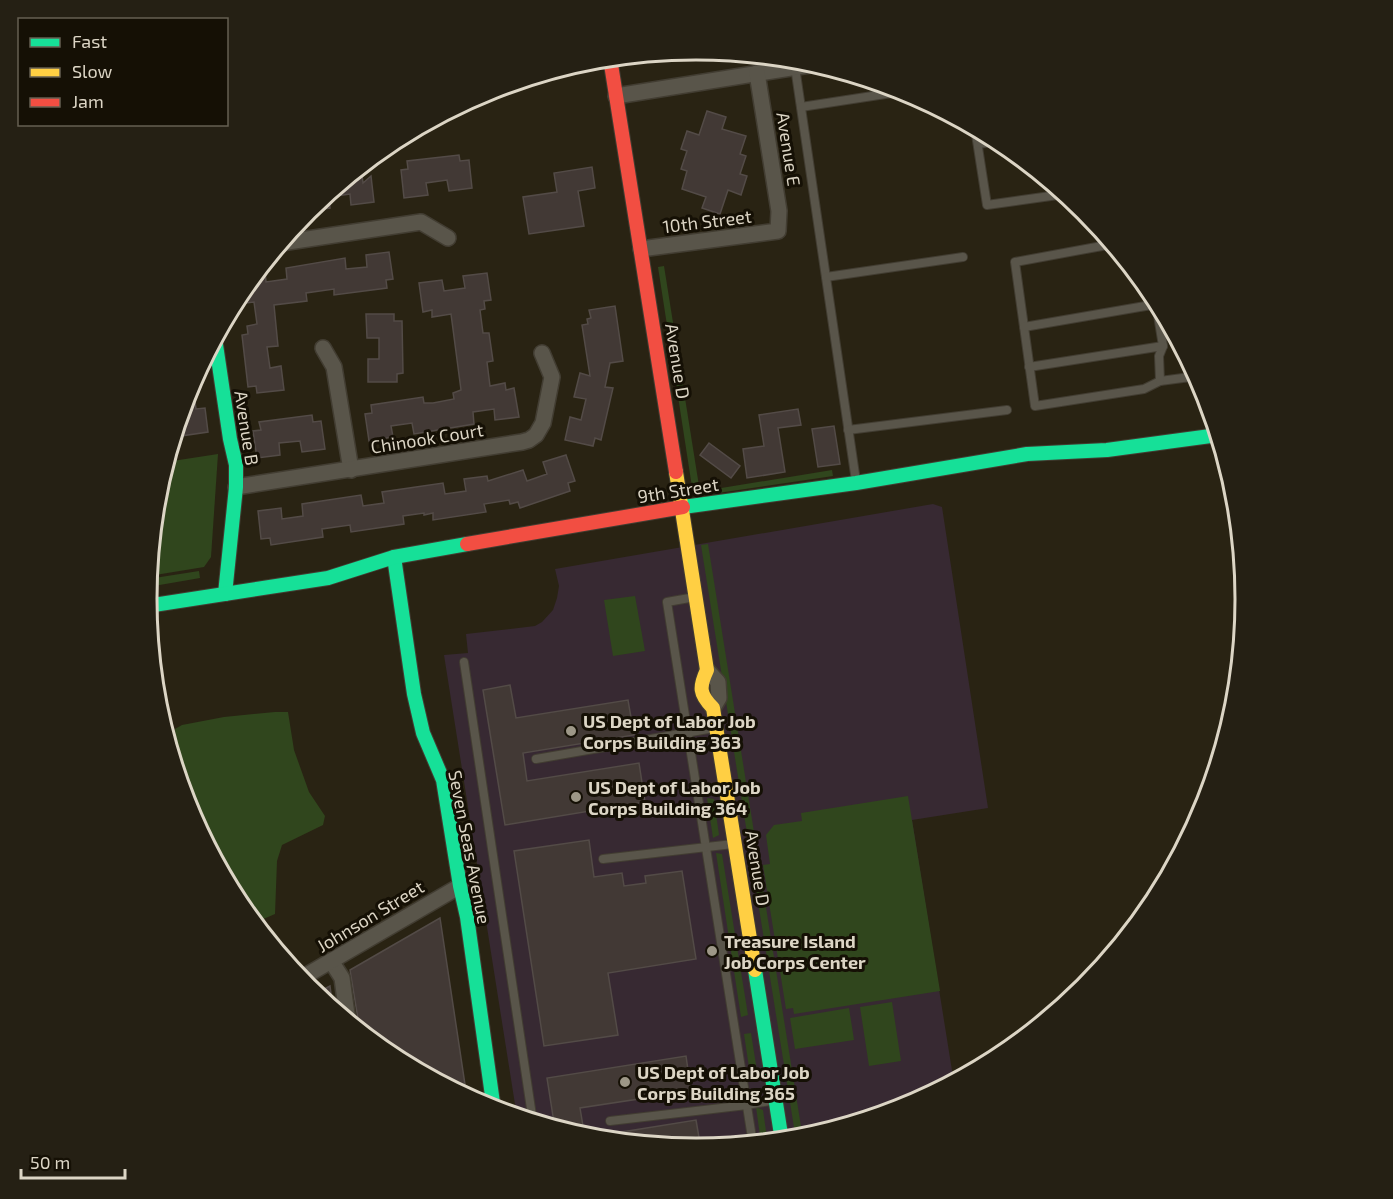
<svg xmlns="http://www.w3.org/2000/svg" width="1393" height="1199" font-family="'Exo 2',sans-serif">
	<rect width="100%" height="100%" fill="#292313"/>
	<path fill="#372932" d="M933 504 942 507 988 808 912 820 954 1083 907 1108 803 1139 696 1149 589 1139 517 1117 444 655 468 653 466 634 535 626 542 622 553 610 557 598 559 586 555 569Z"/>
	<g fill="#30461d">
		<path d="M664 266 699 486 692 487 658 267Z"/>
		<path d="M218 454 211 557 204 567 149 576 157 492 166 462Z"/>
		<path d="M832 470 833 476 704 495 703 491Z"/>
		<path d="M708 544 803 1139 796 1140 701 545Z"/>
		<path d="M199 571 200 578 148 587V579Z"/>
		<path d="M635 596 645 651 613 656 604 600Z"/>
		<path d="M275 712H288L294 750 309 792 325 816 323 825 282 845 277 861 275 914 254 923 239 905 188 810 180 783 175 729 182 725 224 717Z"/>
		<path d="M908 796 940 991 794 1014 793 1008 786 1009 763 865 770 864 766 835 774 825 802 821 801 813Z"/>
		<path d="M707 798 714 799 719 835 713 838Z"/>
		<path d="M716 853 722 854 748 1015 741 1017Z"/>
		<path d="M892 1002 901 1061 869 1066 860 1007Z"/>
		<path d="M849 1008 854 1040 795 1049 790 1018Z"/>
		<path d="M751 1033 757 1071 750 1074 744 1034Z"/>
		<path d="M756 1107 763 1110 767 1138 761 1143Z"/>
	</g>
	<g fill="#423935" stroke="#534b47" stroke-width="1.5">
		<path d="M707 111 726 117 722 129 746 136 740 154 746 156 740 174 747 176 741 195 728 190 720 214 702 208 706 197 682 189 687 171 681 169 687 151 681 149 687 131 699 135Z"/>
		<path d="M459 155 460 161 469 160 472 188 449 191 447 180 426 183 428 195 404 198 401 170 408 169 407 161Z"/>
		<path d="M361 167 363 183 371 176 374 202 351 205 350 194 329 197 330 208 307 211Z"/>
		<path d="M592 167 595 188 578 191 584 226 529 234 523 197 557 192 554 173Z"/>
		<path d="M389 252 393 279 386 280 387 288 334 295V289L306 293 307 301 274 305 278 346 267 347 270 368 281 366 284 390 257 393 256 386 248 387 242 335 248 334 247 326 257 324 254 302 246 303 243 289 257 272 265 271 266 282 287 279 286 268 345 258 346 269 367 267 366 255Z"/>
		<path d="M487 273 491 300 484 301 485 309 480 310 483 333H489L493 361 487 362 490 386 505 383 506 390 514 388 519 417 495 420 494 409 473 412 474 424 414 434 412 423 391 426 393 437 369 441 365 414 372 413 371 405 423 397 424 403H433L454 399 453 393 461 390 451 314 432 317V310L423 312 419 283 442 280 444 291 465 288 463 276Z"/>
		<path d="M615 306 623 361 610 363 605 387 613 388 601 440 595 438 593 446 565 440 570 417 581 420 586 399 574 397 580 373 590 376 582 325 588 324 587 319 591 318 589 310Z"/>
		<path d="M366 314H394V321H402L403 373 397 374V382H368V359H379V338H367Z"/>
		<path d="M192 381 196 409 205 408 208 432 174 437 189 389Z"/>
		<path d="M798 409 801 425 778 428 785 472 747 478 743 449 764 446 759 415Z"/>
		<path d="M312 415 313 422 321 421 325 449 302 452 300 441 279 443 280 455 257 458 253 431 261 430 259 422Z"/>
		<path d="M834 426 840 464 818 467 812 429Z"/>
		<path d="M709 443 740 466 731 478 700 455Z"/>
		<path d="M566 455 575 481 568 483 570 491 520 508 518 502 510 504 509 500 484 504 486 512 433 520V513L424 515V513L403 516 404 524 351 532 350 525 322 529 323 537 271 545 270 538 261 539 258 511 281 508 282 519 303 516 302 504 361 495 363 506 384 503 382 492 443 483 445 494 466 491 464 479 487 476 488 481 523 470 527 481 547 474 543 462Z"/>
		<path d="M510 685 516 718 628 700 634 735 523 753 527 781 639 763 645 802 505 825 483 690Z"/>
		<path d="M589 840 594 877 622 873 624 886 646 883 645 876 682 871 696 959 608 973 618 1035 544 1046 514 851Z"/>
		<path d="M440 918 467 1098 391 1057 360 1031 350 970Z"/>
		<path d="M330 986 333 1009 315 994Z"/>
		<path d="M686 1056 691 1091 580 1108 585 1138 555 1129 547 1078Z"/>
		<path d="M696 1120 701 1149 597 1140V1136Z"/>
	</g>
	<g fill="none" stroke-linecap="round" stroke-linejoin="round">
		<g stroke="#423d32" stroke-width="10">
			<g id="lane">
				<path d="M795 67 856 481"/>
				<path d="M801 107 905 91"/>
				<path d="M975 128 987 205 1065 194"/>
				<path d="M978 144 1000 141"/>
				<path d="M1113 244 1015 262 1035 406 1144 389 1160 381 1198 376"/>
				<path d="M826 277 963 257"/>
				<path d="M1155 297 1163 346 1159 356 1160 381"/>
				<path d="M1024 327 1157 304"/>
				<path d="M1029 367 1163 346"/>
				<path d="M848 430 1007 410"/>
				<path d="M695 597 667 602 753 1144"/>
				<path d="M464 662 533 1122"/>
				<path d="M536 759 714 728"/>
				<path d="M603 859 733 844"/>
				<path d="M610 1121 747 1105 775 1100"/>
			</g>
		</g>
		<g stroke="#423d32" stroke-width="18">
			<g id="street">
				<path d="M616 96 816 64"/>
				<path d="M281 243 421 222 448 238"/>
				<path d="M641 249 778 231 779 211 757 73"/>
				<path d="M323 348 334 367 351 470"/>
				<path d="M236 487 522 442 529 440 536 435 543 423 552 377 542 353"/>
				<path d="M707 670 718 682 719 698 713 708"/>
				<path d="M331 961 342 978 348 1022"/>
				<path d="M300 979 460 886"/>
			</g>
		</g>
		<g stroke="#423d32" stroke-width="16">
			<g id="fast">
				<path d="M215 338 230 439 236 465V487L225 594"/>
				<path d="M683 507 856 483 1027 454 1107 450 1218 435"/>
				<path d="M394 557 414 694 423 733 443 780 460 886 467 917 494 1110"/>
				<path d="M147 606 328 578 394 557 467 544"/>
				<path d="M755 970 782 1141"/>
			</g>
		</g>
		<g stroke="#423d32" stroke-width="16">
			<path id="slow" d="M676 472 707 670C699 687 699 694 713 708L755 970"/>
		</g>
		<g stroke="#423d32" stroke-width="16">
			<g id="jam">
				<path d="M610 58 676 472"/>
				<path d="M467 544 683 507"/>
			</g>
		</g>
		<use href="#lane" stroke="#59554a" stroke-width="8"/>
		<use href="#street" stroke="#59554a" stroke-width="15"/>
		<use href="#fast" stroke="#16e098" stroke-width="14"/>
		<use href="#slow" stroke="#ffcf43" stroke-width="14"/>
		<use href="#jam" stroke="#f24e42" stroke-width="14"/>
	</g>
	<g fill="#9d9787" stroke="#151005" stroke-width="2">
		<circle cx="571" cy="731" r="6"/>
		<circle cx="576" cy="797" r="6"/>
		<circle cx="712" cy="951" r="6"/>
		<circle cx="625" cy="1082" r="6"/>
	</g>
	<g text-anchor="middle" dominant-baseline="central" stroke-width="6" stroke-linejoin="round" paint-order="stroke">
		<g font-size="18" fill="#dcd5c5" stroke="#151005">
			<text transform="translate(789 149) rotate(81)">Avenue E</text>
			<text transform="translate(707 221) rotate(-7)">10th Street</text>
			<text transform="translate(678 361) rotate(81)">Avenue D</text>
			<text transform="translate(247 428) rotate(81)">Avenue B</text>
			<text transform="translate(427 438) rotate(-9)">Chinook Court</text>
			<text transform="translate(678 490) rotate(-9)">9th Street</text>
			<text transform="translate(470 847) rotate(79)">Seven Seas Avenue</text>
			<text transform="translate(758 868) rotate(81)">Avenue D</text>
			<text transform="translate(370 916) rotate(-31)">Johnson Street</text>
		</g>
		<g font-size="18" font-weight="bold" fill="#dcd5c5" stroke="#151005" text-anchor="start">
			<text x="583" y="721">US Dept of Labor Job<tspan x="583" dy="21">Corps Building 363</tspan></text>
			<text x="588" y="787">US Dept of Labor Job<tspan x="588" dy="21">Corps Building 364</tspan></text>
			<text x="724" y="941">Treasure Island<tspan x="724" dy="21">Job Corps Center</tspan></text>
			<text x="637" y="1072">US Dept of Labor Job<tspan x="637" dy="21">Corps Building 365</tspan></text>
		</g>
	</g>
	<path d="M0 0H1393V1199H0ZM157 599a539 539 0 1 1 1078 0a539 539 0 1 1-1078 0Z" fill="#252014" fill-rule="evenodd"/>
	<path fill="none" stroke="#dcd5c5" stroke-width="3" d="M157 599a539 539 0 1 1 1078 0a539 539 0 1 1-1078 0Z"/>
	<rect x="18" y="18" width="210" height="108" fill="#151005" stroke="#655f52" stroke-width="1.5"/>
	<rect x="30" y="38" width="30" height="9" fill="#16e098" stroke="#655f52" stroke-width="1.5"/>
	<text x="72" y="48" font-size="18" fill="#dcd5c5">Fast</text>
	<rect x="30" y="68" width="30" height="9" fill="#ffcf43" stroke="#655f52" stroke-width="1.5"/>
	<text x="72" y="78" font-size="18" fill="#dcd5c5">Slow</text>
	<rect x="30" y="98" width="30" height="9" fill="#f24e42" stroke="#655f52" stroke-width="1.5"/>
	<text x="72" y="108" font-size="18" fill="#dcd5c5">Jam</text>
	<path d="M21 1169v9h104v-9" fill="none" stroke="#dcd5c5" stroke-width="3"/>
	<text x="30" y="1169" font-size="18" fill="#dcd5c5" stroke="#151005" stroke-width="4.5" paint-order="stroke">50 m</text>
</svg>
